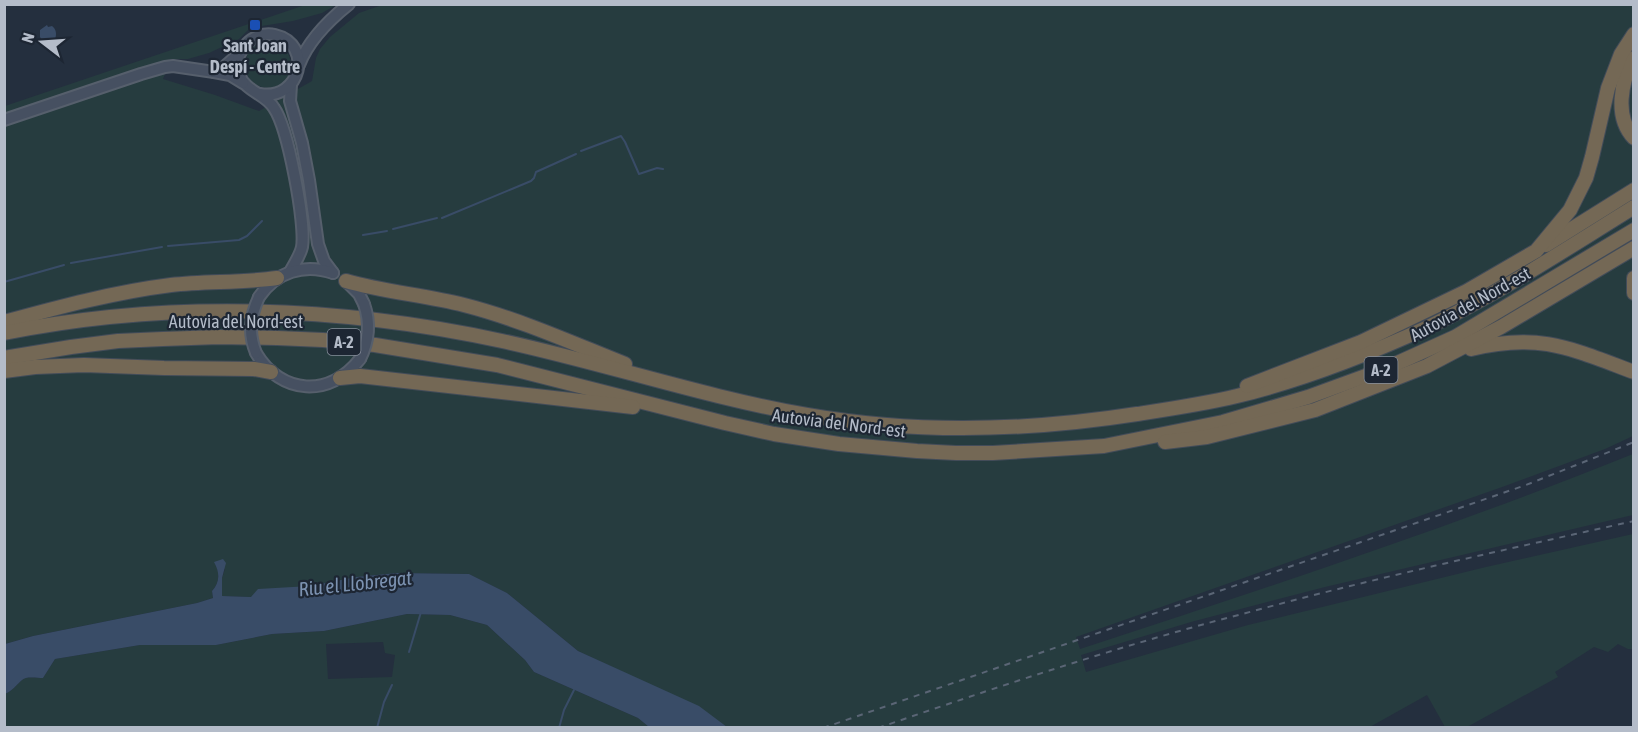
<svg xmlns="http://www.w3.org/2000/svg" width="1638" height="732" font-family="'Asap Condensed',sans-serif">
	<rect width="100%" height="100%" fill="#242f3e"/>
	<g fill="#263c3f" fill-rule="evenodd">
		<path d="M305 5H336L322 13 293 21 250 28 239 39 209 53 188 59H171L163 79 215 95 259 111 312 81 316 58 320 49 330 37 359 13 382 5H1633V436L1605 449 1505 486 1076 637 1080 649C1266 588 1452 527 1633 454V515L1325 587 1191 622 1081 655 1086 672 1248 625 1486 567 1633 534V649H1628L1618 644 1608 652 1594 647 1555 672 1558 677 1467 727H1445L1427 695 1368 728 727 727 625 673 578 651 507 593 469 574 397 573 356 577 251 597 221 596 222 578 225 569 215 563C220 573 220 582 212 591L213 598 197 603 33 636 5 644V106Z"/>
		<circle cx="268" cy="65" r="23"/>
		<path d="M407 614 450 615 487 625 525 660 534 672 638 718 649 727 5 728V694C15 690 19 680 26 678 31 677 38 678 43 678L55 659 140 645H216L272 634 324 631ZM383 642 385 653 395 655 392 677 328 679 326 644Z"/>
	</g>
	<g fill="#394c67">
		<path d="M47 25 48 27 52 26C56 29 57 34 55 39L48 42 42 40 40 37V30Z"/>
		<path d="M223 559 226 563 222 578V596L251 597 258 589 310 586 356 577 397 573 469 574 507 593 578 651 699 706 727 727H649L638 718 534 672 525 660 487 625 450 615 407 614 324 631 272 634 216 645H140L55 659 43 678C38 678 31 677 26 678 19 680 15 690 5 694V644L33 636 197 603 213 598 212 591C220 582 220 573 214 562Z"/>
	</g>
	<g fill="none" stroke-linecap="round" stroke-linejoin="round">
		<g stroke="#394c67" stroke-width="2">
			<path d="M581 151 621 136 625 142 639 174 657 168 663 169"/>
			<path d="M442 218 531 181 534 178 536 172 576 154"/>
			<path d="M393 229 437 218"/>
			<path d="M363 235 387 231"/>
			<path d="M168 246 239 240 247 236 262 221"/>
			<path d="M71 263 162 247"/>
			<path d="M4 282 64 265"/>
			<path d="M409 652 421 612"/>
			<path d="M377 728 384 702 392 685"/>
			<path d="M559 728 564 710 574 690"/>
		</g>
		<g stroke="#565f6c" stroke-width="14">
			<g id="secondary">
				<path d="M299 65C308 41 329 20 349 4"/>
				<path d="M214 72 224 67 240 53"/>
				<path d="M291 85 290 101 302 143 309 180 318 244 324 261 333 273"/>
				<path d="M260 94C301 101 314 44 275 35 253 30 232 52 239 74 245 92 265 93 274 108 288 128 306 224 302 247 300 256 294 264 290 272"/>
				<path d="M4 120 141 74 165 67 173 66 214 72 230 75 243 83"/>
				<path d="M346 281 359 294 364 304"/>
				<path d="M259 297C276 272 304 263 333 273"/>
				<path d="M256 353C281 395 330 398 360 359"/>
			</g>
		</g>
		<g stroke="#434c59" stroke-width="16">
			<g id="highway">
				<path d="M1634 58C1621 81 1614 117 1634 138"/>
				<path d="M1546 245 1634 190"/>
				<path d="M1634 278V293"/>
				<path d="M346 281C384 292 425 295 464 305 519 319 572 343 625 364"/>
				<path d="M4 322C59 307 115 292 171 285 206 281 242 283 277 278"/>
				<path d="M4 333C166 300 341 306 502 341 604 363 704 397 807 415 916 434 1028 431 1137 414 1170 409 1204 404 1237 396 1303 380 1367 355 1428 327 1500 293 1566 249 1634 207"/>
				<path d="M1471 349C1539 332 1572 349 1634 372"/>
				<path d="M4 358 71 347 118 341 163 339 219 337 277 338 323 340 375 345 497 365 725 423 774 434 839 444 917 451 956 453H993L1104 446 1223 422 1308 397 1382 370 1455 337 1634 230"/>
				<path d="M4 371 35 367 84 365 164 368 254 369 271 372"/>
				<path d="M340 378 360 376 633 407"/>
				<path d="M1247 386 1361 342 1467 291 1536 251 1570 210 1586 178 1592 157 1608 88 1621 54 1634 34"/>
				<path d="M1165 442 1207 437 1315 410 1427 366 1501 327 1634 248"/>
			</g>
		</g>
		<use href="#secondary" stroke="#465061" stroke-width="10"/>
		<use href="#highway" stroke="#746855" stroke-width="14"/>
		<g stroke="#5a6575" stroke-width="2" stroke-dasharray="6 6" stroke-linecap="butt">
			<path d="M823 728 1526 485 1634 442"/>
			<path d="M878 728C1000 686 1122 645 1246 613 1374 578 1504 550 1634 521"/>
		</g>
		<g stroke="#565f6c" stroke-width="14" stroke-linecap="butt">
			<g id="secondary-bridge">
				<path d="M256 353C248 333 250 317 259 297"/>
				<path d="M360 359C369 341 371 324 364 304"/>
			</g>
		</g>
		<use href="#secondary-bridge" stroke="#465061" stroke-width="10"/>
	</g>
	<rect fill="#1a4fb4" stroke="#1d2633" stroke-width="2" x="249" y="19" width="12" height="12" rx="3"/>
	<g text-anchor="middle" dominant-baseline="central" stroke-width="4.5" stroke-linejoin="round" paint-order="stroke">
		<g fill="#1d2633" stroke="#878f9c" stroke-width="1.5">
			<rect x="327.5" y="329" width="33" height="26" rx="4.5"/>
			<rect x="1364.5" y="357" width="33" height="26" rx="4.5"/>
		</g>
		<g font-size="16" font-weight="bold" fill="#b4bcc9">
			<text x="344" y="342">A-2</text>
			<text x="1381" y="370">A-2</text>
		</g>
		<g font-size="18" font-weight="bold" fill="#b4bcc9" stroke="#1d2633">
			<text x="255" y="45">Sant Joan<tspan x="255" dy="21">Despí - Centre</tspan></text>
		</g>
		<g font-size="18" fill="#b4bcc9" stroke="#1d2633">
			<text transform="translate(1470 304) rotate(-29)">Autovia del Nord-est</text>
			<text x="236" y="321">Autovia del Nord-est</text>
			<text transform="translate(839 423) rotate(7)">Autovia del Nord-est</text>
		</g>
		<g font-size="20" font-style="italic" fill="#7c92b1" stroke="#1d2633">
			<text transform="translate(355 583) rotate(-6)">Riu el Llobregat</text>
		</g>
	</g>
	<rect width="1638" height="732" fill="none" stroke="#b4bcc9" stroke-width="12"/>
	<g transform="translate(42 42) rotate(287)" stroke="#1d2633" stroke-width="4.5" paint-order="stroke">
	<path d="M0-4.5L10 22L0 15L-10 22Z" fill="#b4bcc9"/>
	<text y="-9" font-size="16" font-weight="bold" text-anchor="middle" fill="#b4bcc9">N</text>
	</g>
</svg>
